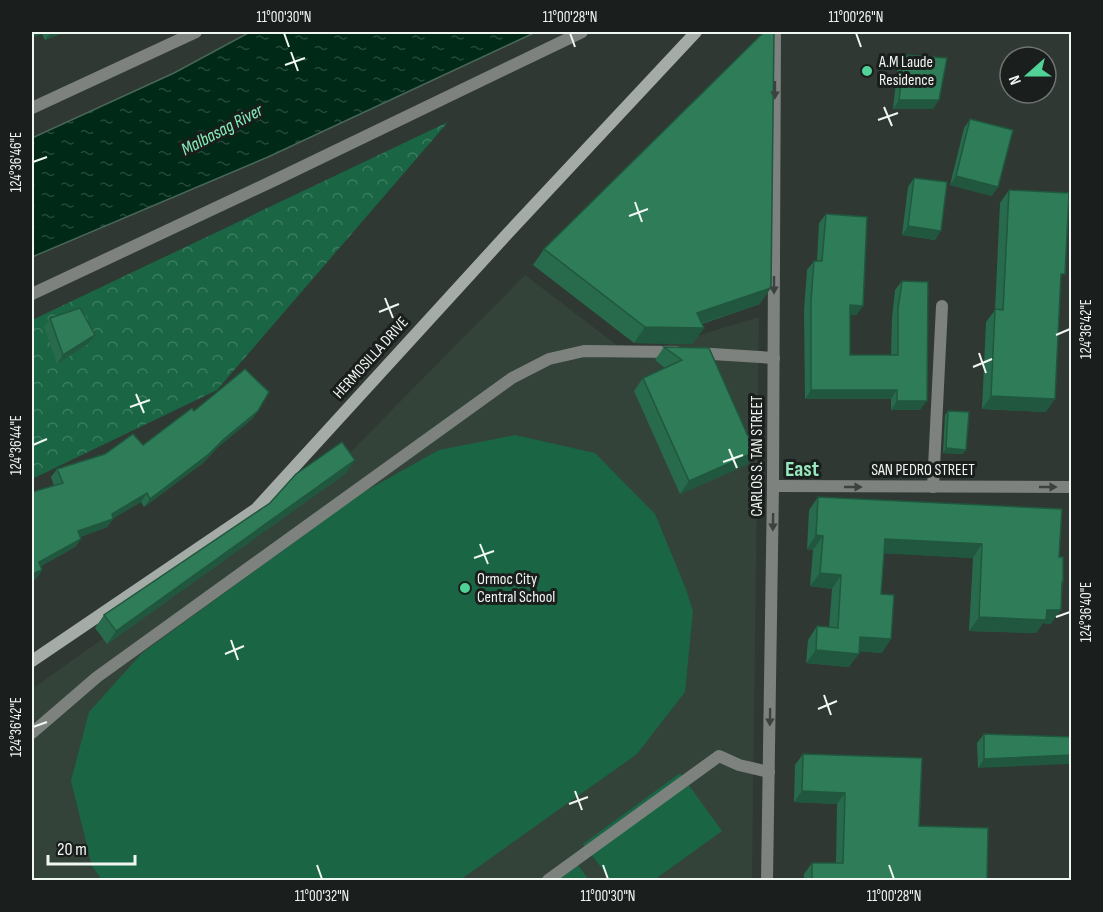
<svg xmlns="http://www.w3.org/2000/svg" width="1103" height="912" font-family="'Sofia Sans Condensed',sans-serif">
	<defs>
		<pattern id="park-crowns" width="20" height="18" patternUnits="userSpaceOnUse" patternTransform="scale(1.5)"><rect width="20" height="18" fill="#196544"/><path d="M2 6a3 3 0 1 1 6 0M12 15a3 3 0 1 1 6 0" fill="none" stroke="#3b7c5f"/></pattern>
		<pattern id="water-ripples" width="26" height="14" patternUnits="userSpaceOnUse" patternTransform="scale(1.5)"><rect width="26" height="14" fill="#002917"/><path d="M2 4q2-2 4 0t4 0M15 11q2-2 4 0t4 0" fill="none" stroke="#264939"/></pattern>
	</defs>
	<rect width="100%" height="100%" fill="#2f3833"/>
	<path fill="#33433a" d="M525 275 631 356 759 317 752 880H32V689L316 487Z"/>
	<g fill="#196544">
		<path d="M515 435 595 453 655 514 686 589 693 611 685 692 637 754 460 880H102L92 866 71 781 89 712 142 653 362 493 439 450Z"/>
		<path d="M680 773 722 831 654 880H611L583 844Z"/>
		<path d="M574 860 589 880H545Z"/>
	</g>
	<path fill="url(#park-crowns)" d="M448 122 217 390 32 479V320Z"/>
	<path fill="url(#water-ripples)" stroke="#486659" stroke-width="1.5" d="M250 32H536L268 157 32 257V138L174 73Z"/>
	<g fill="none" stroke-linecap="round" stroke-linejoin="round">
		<g stroke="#7d827f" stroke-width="12">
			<path d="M696 353 774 358"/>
			<path d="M32 733 97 677 512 378 549 359 584 351 676 352"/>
			<path d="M548 880 719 756 739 765 769 772"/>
		</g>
		<g stroke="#7d827f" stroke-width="12">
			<path d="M32 108 196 32"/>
			<path d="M32 294 277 179 582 32"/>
			<path d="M773 486 1072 487"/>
			<path d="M933 487 942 306"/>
		</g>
		<path stroke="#7d827f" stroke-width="12" d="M767 880 773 486 775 32"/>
		<path stroke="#a5aca8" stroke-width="12" d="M32 661 256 509 509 232 696 32"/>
	</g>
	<g fill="#286b4c">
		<path d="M32 32H65L45 40 42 34Z"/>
		<path d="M904 55 933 109H893L898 64Z"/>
		<path d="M970 119 992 196 950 185 964 128Z"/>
		<path d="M914 178 935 240 902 235 908 187Z"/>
		<path d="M1009 190 1061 281 1046 412 982 409 986 322 995 310 1000 203Z"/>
		<path d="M826 214 863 306 856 315 850 314V355H891L892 318 895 290 902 281 920 410H891V399H805L804 310 807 270 814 261H817L819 223Z"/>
		<path d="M544 249 760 304 702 324 704 328 692 344 634 343 533 265Z"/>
		<path d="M50 318 95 335 88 344 57 364 44 327Z"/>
		<path d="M664 347 709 348 755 452 746 465 680 494 634 391 643 378 665 368 655 360Z"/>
		<path d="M194 411H258L252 419 218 447 203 463 144 507 141 502 113 518 107 527 80 537 81 539 75 547 41 566 42 570 36 579 54 486 51 477 57 469 143 445Z"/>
		<path d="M948 411 963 454 943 453 945 415Z"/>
		<path d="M346 473 107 644 95 628 104 615Z"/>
		<path d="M818 497 1059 557 1063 582 1062 584 1051 624 1043 623 1036 633 969 631 973 558 884 553 881 594 882 653 859 651 849 667 806 663 808 640 817 626 829 627 832 589 810 586 813 550 807 549 809 510Z"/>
		<path d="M984 734 1071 737 978 768 977 743Z"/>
		<path d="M803 754 919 826 984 880H804V874L812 863H836L837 804 794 802 795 765Z"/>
	</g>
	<g fill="#20573e">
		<path d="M32 32H44L42 34 32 38Z"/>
		<path d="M51 32H65L45 40Z"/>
		<path d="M899 100H939L933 109H893Z"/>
		<path d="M956 176 998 187 992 196 950 185Z"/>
		<path d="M908 226 941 231 935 240 902 235Z"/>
		<path d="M771 288 760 304 690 327 704 328 692 344 634 343 645 327 697 313Z"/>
		<path d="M850 305 863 306 856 315 844 314Z"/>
		<path d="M95 335 88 344 57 364 63 355Z"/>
		<path d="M811 390H897L891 399H805Z"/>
		<path d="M991 396 1055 399 1046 412 982 409Z"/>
		<path d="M897 401H927L920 410H891Z"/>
		<path d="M258 411 252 419 218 447 203 463 144 507 150 499Z"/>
		<path d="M946 448 966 450 963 454 943 453Z"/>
		<path d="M755 452 746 465 680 494 689 481Z"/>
		<path d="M355 460 346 473 107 644 116 631Z"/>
		<path d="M147 493 141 502 111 520 113 519 107 527 72 540 78 531 112 514Z"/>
		<path d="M816 535 823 536 813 550 807 549Z"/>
		<path d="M81 539 75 547 33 570 39 562Z"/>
		<path d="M885 539 982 544 973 558 876 553Z"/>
		<path d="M42 570 36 579 32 581V574Z"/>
		<path d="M820 573 841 575 832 589 810 586Z"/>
		<path d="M1047 610H1061L1051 624 1043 623 1036 633 969 631 979 617Z"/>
		<path d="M860 637 891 639 882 653 851 651Z"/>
		<path d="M816 650 859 654 849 667 806 663Z"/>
		<path d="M1071 755V764L978 768 984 759Z"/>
		<path d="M802 791 845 793 837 804 794 802Z"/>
		<path d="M906 879 985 880H904Z"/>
	</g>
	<g fill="#2e7c58" stroke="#20573e" stroke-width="1.5">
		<path d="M764 32H774L771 288 697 313 704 328 645 327 544 249Z"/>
		<path d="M904 55 947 58 939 100H899Z"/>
		<path d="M970 119 1013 130 998 187 956 176Z"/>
		<path d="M914 178 947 182 941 231 908 226Z"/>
		<path d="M1009 190 1069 193 1065 274H1061L1055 399 991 396 995 309 1003 310Z"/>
		<path d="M826 214 867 217 863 306 850 305V355H898V309L902 281 928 282 927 401H897V390H811V301L814 261H822Z"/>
		<path d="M80 308 95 335 63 355 50 318Z"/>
		<path d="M664 347 709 348 755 452 689 481 643 378 682 360Z"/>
		<path d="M245 369 269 392 258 411 224 439 209 454 150 499 147 493 112 514 113 519 78 531 81 539 39 562 42 570 32 574V492L63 483 57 469 105 454 133 434 143 445 192 408 194 411Z"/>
		<path d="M948 411 969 412 966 450 946 448Z"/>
		<path d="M342 442 355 460 116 631 104 615 270 503 296 474Z"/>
		<path d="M818 497 1062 509 1059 557H1063V582H1062L1061 610H1047L1046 620 979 617 982 544 885 539 881 594 894 595 891 639 860 637 859 654 816 650 817 626 838 628 841 575 820 573 823 536 816 535Z"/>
		<path d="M984 734 1071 737V755L984 759Z"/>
		<path d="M803 754 922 758 919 826 988 828 987 880 906 879V880H812V863H843L845 793 802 791Z"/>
	</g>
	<defs><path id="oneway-solid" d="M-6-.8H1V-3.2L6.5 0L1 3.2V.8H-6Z" transform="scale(1.5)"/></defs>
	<g fill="#3d413f">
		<use href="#oneway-solid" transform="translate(775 90) rotate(90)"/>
		<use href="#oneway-solid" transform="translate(774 285) rotate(90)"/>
		<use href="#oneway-solid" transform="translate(853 487)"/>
		<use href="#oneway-solid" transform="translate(1048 487)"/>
		<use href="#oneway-solid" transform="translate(773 522) rotate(91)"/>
		<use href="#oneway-solid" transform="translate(770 717) rotate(91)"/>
	</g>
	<path fill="none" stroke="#f0f6f2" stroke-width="2" d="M284 33 289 47M570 33 575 47M856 33 861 47M291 52 298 71M285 65 305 58M884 107 892 126M878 120 898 113M33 162 47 157M635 202 642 222M629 216 648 209M385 298 393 318M379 312 399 304M1056 335 1070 329M979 353 986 373M973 367 992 359M136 394 144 413M130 407 150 400M33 445 47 439M729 449 737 468M723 462 743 455M480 544 488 564M474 558 494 551M1056 617 1070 612M231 640 238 660M225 654 244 646M824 695 831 715M818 709 837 701M33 727 47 722M575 791 582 810M569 804 588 797M317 865 322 879M603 865 608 879M889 865 894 879"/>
	<g fill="#51d398" stroke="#1a1e1c" stroke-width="2">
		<circle cx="867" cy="71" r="6"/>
		<circle cx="465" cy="588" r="6"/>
	</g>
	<g text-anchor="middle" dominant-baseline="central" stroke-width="6" stroke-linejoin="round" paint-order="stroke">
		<g font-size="16" fill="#f0f6f2" stroke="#1a1e1c" text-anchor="start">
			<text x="879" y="62">A.M Laude<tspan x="879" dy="18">Residence</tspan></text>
			<text x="477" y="579">Ormoc City<tspan x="477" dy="18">Central School</tspan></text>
		</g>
		<g font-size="16" fill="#f0f6f2" stroke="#1a1e1c">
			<text transform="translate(371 358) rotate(-48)">HERMOSILLA DRIVE</text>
			<text transform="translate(757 456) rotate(-90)">CARLOS S. TAN STREET</text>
			<text x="923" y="470">SAN PEDRO STREET</text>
		</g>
		<g font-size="18" font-style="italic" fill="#85efb9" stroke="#1a1e1c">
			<text transform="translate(222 130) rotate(-28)">Malbasag River</text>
		</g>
		<g font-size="22" font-weight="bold" fill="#97e8bd" stroke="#1a1e1c">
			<text x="802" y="469">East</text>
		</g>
	</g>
	<rect width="1103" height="912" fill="none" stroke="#1a1e1c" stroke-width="66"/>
	<g transform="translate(1028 75) rotate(249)"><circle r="28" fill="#1a1e1c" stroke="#707472" stroke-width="1.5"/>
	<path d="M0-4.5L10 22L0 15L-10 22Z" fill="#51d398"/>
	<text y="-9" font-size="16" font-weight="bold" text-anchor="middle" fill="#f0f6f2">N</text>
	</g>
	<path d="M48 855v9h87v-9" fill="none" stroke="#f0f6f2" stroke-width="3"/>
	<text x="57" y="855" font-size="18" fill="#f0f6f2" stroke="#1a1e1c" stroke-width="4.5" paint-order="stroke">20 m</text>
	<rect x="33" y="33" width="1037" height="846" fill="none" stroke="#f0f6f2" stroke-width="2"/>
	<g font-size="15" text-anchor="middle" fill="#f0f6f2">
		<text x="284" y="22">11°00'30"N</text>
		<text x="570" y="22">11°00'28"N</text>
		<text x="856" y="22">11°00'26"N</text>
		<text transform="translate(16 162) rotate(-90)" y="5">124°36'46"E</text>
		<text transform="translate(1086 329) rotate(-90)" y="5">124°36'42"E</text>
		<text transform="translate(16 445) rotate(-90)" y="5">124°36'44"E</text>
		<text transform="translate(1086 612) rotate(-90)" y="5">124°36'40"E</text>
		<text transform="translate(16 727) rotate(-90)" y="5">124°36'42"E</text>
		<text x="322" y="901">11°00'32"N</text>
		<text x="608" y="901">11°00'30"N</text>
		<text x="894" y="901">11°00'28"N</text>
	</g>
</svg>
